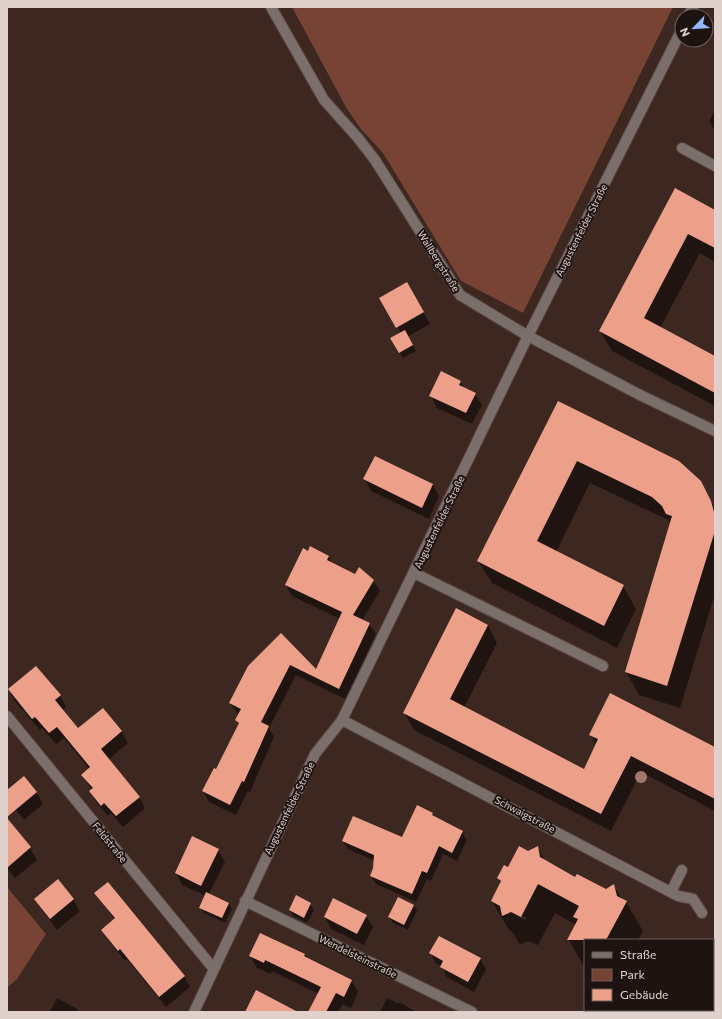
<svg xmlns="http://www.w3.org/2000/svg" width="722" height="1019" font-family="Commissioner,sans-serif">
	<rect width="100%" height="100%" fill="#3d2721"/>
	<g fill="#764334">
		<path d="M292 7H673L523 313 461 281 383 153 361 129 347 109Z"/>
		<path d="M7 887 46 934 17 979 7 988Z"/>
	</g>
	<g fill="#0007" fill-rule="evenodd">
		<path d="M715 110V131L709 121Z"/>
		<path d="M675 190 715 211V262L700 253 660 328 715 357V406L612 351 600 331Z"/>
		<path d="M406 283 430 324 407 337 416 351 403 358 392 339 401 333 381 298Z"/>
		<path d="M460 381 464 388 475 394 482 405 472 424 437 408 431 396Z"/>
		<path d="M559 402 679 462 700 481 715 508V594L680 708 639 695 626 672 671 523 666 519 590 483 556 552 623 586 636 609 617 648 492 583 478 561Z"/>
		<path d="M365 479 433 485 439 496 429 519 371 491Z"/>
		<path d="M309 552 328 556 332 563 356 575 373 580 380 591 362 620 369 624 376 634 345 699 296 675 269 728 274 737 250 792 248 791 236 815 209 802 203 791 216 770 239 725 236 720 239 715 230 703 281 635 316 671 340 619 292 596 286 585Z"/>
		<path d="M488 625 497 643 464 708 584 770 596 745 590 735 715 748V811L641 772 611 831 414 730 404 712Z"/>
		<path d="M36 667 60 696 66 707 63 711 78 730 103 709 122 732 128 743 108 760 139 797 145 808 123 827 111 813 108 816 97 803 90 792 92 790 82 775 89 769 64 738 56 744 42 728 40 730 15 701 9 690Z"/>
		<path d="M7 791 36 792 43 804 24 820 12 805 7 796Z"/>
		<path d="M432 813 434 817 462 832 467 840 457 861 443 854 431 881 427 879 416 902 376 884 371 876 375 861 348 849 343 841 403 838Z"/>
		<path d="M7 820 30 848 37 860 15 878 7 868Z"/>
		<path d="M537 847 545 861 576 878 606 890 614 886 622 899 626 902 643 931 638 940H585V968L568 939 576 925 555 913 538 945 528 941 520 945 513 933 509 930 492 901 501 884 498 878 528 852ZM516 913 526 918 525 920 516 915Z"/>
		<path d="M218 850 225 862 209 894 228 903 232 909 225 923 204 913 200 908 206 896 182 885 176 873Z"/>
		<path d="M96 893 184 976 190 987 166 1007 127 959 125 961 108 940 102 930 115 920Z"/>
		<path d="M73 899 80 911 57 930 35 900Z"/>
		<path d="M310 904 314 910 307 923 293 916 290 910Z"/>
		<path d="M414 905 417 911 408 930 393 923 389 917Z"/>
		<path d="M366 916 373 927 364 945 331 929 325 917Z"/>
		<path d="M431 953 480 959 486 969 474 992 447 977 442 966 436 964Z"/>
		<path d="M304 955 351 980 358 992 351 1008 343 1004 338 1012H309L319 994 272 971 271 974 257 968 250 956Z"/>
		<path d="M715 963V983L713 982V967Z"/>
		<path d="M57 998 76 1008 78 1012H50Z"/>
		<path d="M387 998 399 1004 400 1002 416 1012H380Z"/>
	</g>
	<g fill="#eda089">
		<path d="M675 188 715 210V248L688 234 644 318 715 356V393L599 331Z"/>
		<path d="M407 282 424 312 396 328 379 298Z"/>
		<path d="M405 330 413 345 399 353 390 338Z"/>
		<path d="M441 371 461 381 459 385 476 393 466 413 429 396Z"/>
		<path d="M558 401 679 461 701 481 711 501 714 512V534L667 686 625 672 672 516 666 514 662 506 652 497 577 461 537 541 624 585 604 626 477 561Z"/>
		<path d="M375 456 433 484 422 508 363 479Z"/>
		<path d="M310 546 329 556 327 560 355 574 359 567 374 580 353 615 370 623 339 689 290 665 261 722 269 726 244 782 242 781 230 805 202 791 214 768 216 769 239 723 235 720 241 709 229 703 248 666 281 633 316 669 342 612 285 585 303 548 308 551Z"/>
		<path d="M456 608 488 625 450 699 584 769 598 739 589 735 610 693 715 747V799L631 756 601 814 403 713Z"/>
		<path d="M36 666 61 695 55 700 78 728 103 708 122 731 101 749 140 797 116 816 104 803 101 806 89 791 93 788 81 775 90 767 57 727 49 733 35 717 32 719 8 689Z"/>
		<path d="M24 776 37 792 7 817V790Z"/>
		<path d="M417 805 433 813 432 815 463 831 452 853 439 846 427 873 422 871 412 894 370 876 373 868 374 855 342 841 353 816 402 837Z"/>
		<path d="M7 818 31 847 7 868Z"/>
		<path d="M192 836 219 849 201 886 175 873Z"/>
		<path d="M519 846 528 851 538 846 540 857 575 877 577 874 606 889 614 884 617 896 627 901 606 940H567L578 919 573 917 579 906 538 884 521 917 511 912 502 916 500 906 491 901 501 881 497 878 504 865 508 867Z"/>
		<path d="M58 879 74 899 50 919 34 899Z"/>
		<path d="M108 882 185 976 159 997 120 949 118 951 101 930 115 918 94 893Z"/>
		<path d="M206 892 229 903 222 918 199 908Z"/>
		<path d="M296 895 311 903 304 918 289 910Z"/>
		<path d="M398 897 414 905 404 925 388 917Z"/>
		<path d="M333 898 367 915 357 934 324 917Z"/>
		<path d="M260 933 305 954 304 956 352 980 344 997 336 993 326 1012H308L321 987 265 960 264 963 249 956Z"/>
		<path d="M439 936 481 958 468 982 440 967 443 961 429 953Z"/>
		<path d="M256 990 298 1012H245Z"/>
	</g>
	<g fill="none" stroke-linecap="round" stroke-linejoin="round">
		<g stroke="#5a4640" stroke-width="12">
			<g id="minor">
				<path d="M271 7 324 100 358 138 375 160 460 295 528 336 640 395 715 431"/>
				<path d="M688 16 693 7"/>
				<path d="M682 148 715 166"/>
				<path d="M414 573 603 666"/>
				<path d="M7 716 213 968"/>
				<path d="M342 720 678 896 693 899 702 913"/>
				<path d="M671 892 682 870"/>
				<path d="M245 901 472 1012"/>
				<path d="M194 1012 315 754 342 720 528 336 682 29"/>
			</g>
		</g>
		<use href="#minor" stroke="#7b6f6b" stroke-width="10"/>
	</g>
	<circle fill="#a4776b" cx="641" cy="777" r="6"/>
	<g text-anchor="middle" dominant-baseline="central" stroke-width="4" stroke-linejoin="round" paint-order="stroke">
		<g font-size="10" fill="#e0d1cc" stroke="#1d1310">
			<text transform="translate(581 230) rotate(-63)">Augustenfelder Straße</text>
			<text transform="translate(439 261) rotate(58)">Wallbergstraße</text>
			<text transform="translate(439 522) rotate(-64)">Augustenfelder Straße</text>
			<text transform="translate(289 808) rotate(-64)">Augustenfelder Straße</text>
			<text transform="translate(525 814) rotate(28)">Schwaigstraße</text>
			<text transform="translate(110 842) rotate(51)">Feldstraße</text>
			<text transform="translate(358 956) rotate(26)">Wendelsteinstraße</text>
		</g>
	</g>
	<rect width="722" height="1019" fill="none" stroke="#e0d1cc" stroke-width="16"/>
	<rect x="584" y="939" width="130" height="72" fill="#1d1310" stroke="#6b5f5b"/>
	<rect x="592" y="952" width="20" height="6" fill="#7b6f6b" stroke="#6b5f5b"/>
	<text x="620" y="959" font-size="12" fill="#e0d1cc">Straße</text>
	<rect x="592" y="969" width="20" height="12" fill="#764334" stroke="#6b5f5b"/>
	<text x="620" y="979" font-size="12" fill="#e0d1cc">Park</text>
	<rect x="592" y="989" width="20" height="12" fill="#eda089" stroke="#6b5f5b"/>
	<text x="620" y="999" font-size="12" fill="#e0d1cc">Gebäude</text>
	<g transform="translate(694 28) rotate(245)"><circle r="19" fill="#1d1310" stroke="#6b5f5b"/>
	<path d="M0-3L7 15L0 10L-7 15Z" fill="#92b7fd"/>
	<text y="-6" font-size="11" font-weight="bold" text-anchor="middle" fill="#e0d1cc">N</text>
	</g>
</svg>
